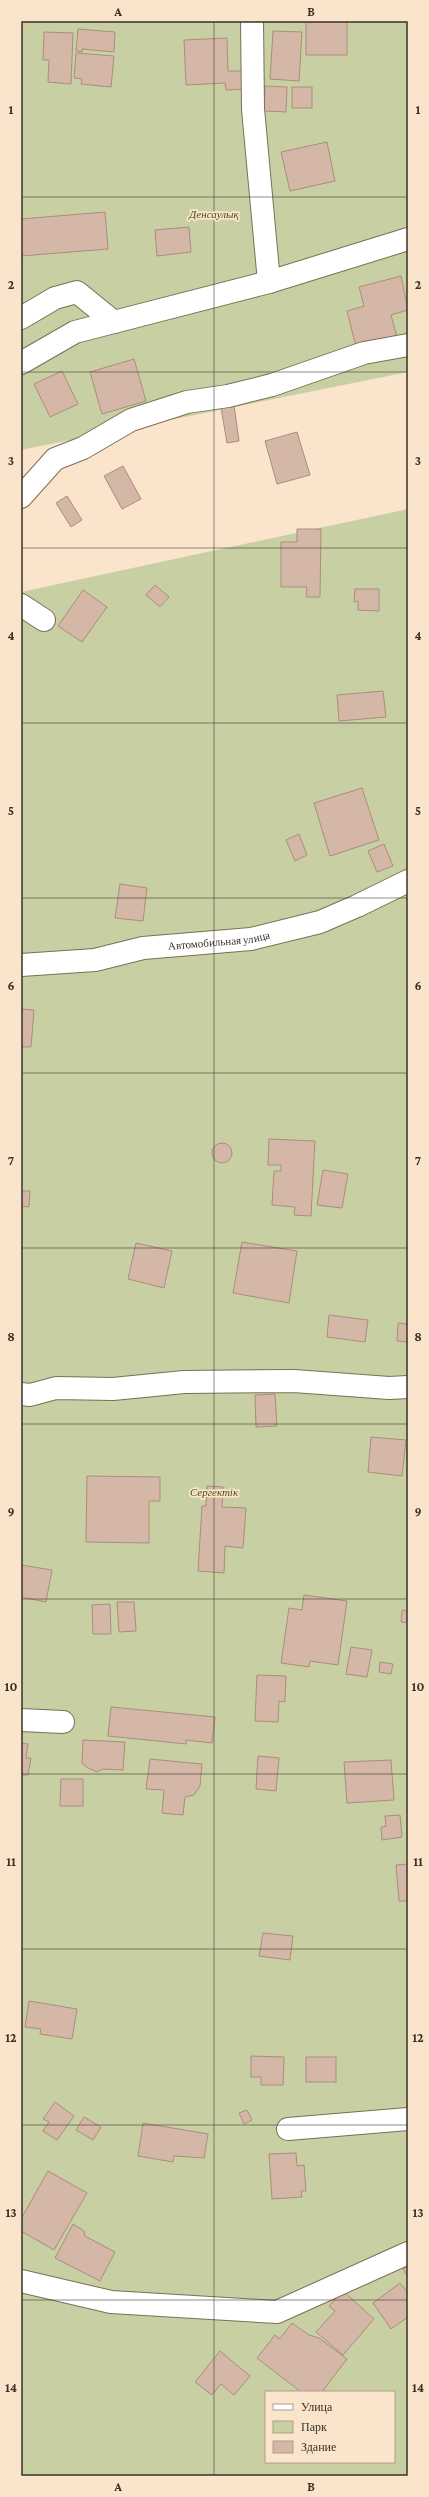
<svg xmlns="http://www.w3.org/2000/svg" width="429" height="2497" font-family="'Crimson Pro',serif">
	<rect width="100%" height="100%" fill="#fae5cc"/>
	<g fill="#c8cfa2" fill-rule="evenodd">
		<path d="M21 21H408V372L21 450Z"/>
		<path d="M408 509V2476H21V592ZM266 2392H394V2462H266Z"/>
	</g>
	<g fill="#d4b7a6" stroke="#a98e7d">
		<rect x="306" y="21" width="41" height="34"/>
		<path d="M78 29 115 32 114 52 82 49V52L76 51Z"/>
		<path d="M273 31 302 32 299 81 270 79Z"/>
		<path d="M44 32 73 33 71 84 48 82 49 60H43Z"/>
		<path d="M227 38 228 71H243L244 89 226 90 225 83 186 85 184 40Z"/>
		<path d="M76 53 114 56 111 87 81 84 82 79 74 78Z"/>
		<path d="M265 86 287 87 286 112 264 111Z"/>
		<rect x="292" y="87" width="20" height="21"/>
		<path d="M327 142 335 181 290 191 281 152Z"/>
		<path d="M105 212 108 249 21 256V219Z"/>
		<path d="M189 227 191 252 157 256 155 230Z"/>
		<path d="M401 276 408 310 391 315 397 337 356 347 347 311 364 306 359 287Z"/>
		<path d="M134 359 146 401 102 414 90 372Z"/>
		<path d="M62 371 78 404 50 417 34 384Z"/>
		<path d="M234 405 239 441 227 443 221 408Z"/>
		<path d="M297 432 310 475 277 484 265 441Z"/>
		<path d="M123 466 141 499 122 509 104 476Z"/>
		<path d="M67 496 82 520 71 527 56 503Z"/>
		<path d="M297 529H321L320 597H306L307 587H281V542H297Z"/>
		<path d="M155 585 169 597 160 607 146 595Z"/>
		<path d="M355 589H379V611L358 610V601L354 602Z"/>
		<path d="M83 590 107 607 82 642 58 626Z"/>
		<path d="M383 691 386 717 339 721 337 695Z"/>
		<path d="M362 788 379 840 330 856 314 803Z"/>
		<path d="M299 834 307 855 295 861 286 840Z"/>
		<path d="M384 844 393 866 377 872 368 851Z"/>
		<path d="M120 884 147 888 143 921 115 918Z"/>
		<path d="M21 1009 34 1010 31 1047H21Z"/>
		<path d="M269 1139 315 1141 311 1216 294 1215 295 1207 272 1205 274 1171H281V1165H268Z"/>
		<circle cx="222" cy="1153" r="10"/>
		<path d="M323 1170 348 1174 342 1208 317 1205Z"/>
		<path d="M21 1191H30L29 1207 21 1206Z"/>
		<path d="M242 1242 297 1251 289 1303 233 1293Z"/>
		<path d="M136 1243 172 1251 164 1288 128 1279Z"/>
		<path d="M408 1306V1342L397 1341 398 1323 407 1324Z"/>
		<path d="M329 1315 368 1320 365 1342 327 1337Z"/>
		<path d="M275 1394 277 1426 256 1427 255 1395Z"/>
		<path d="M371 1437 406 1440 402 1476 368 1472Z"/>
		<path d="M87 1476 160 1477V1501H149V1543L86 1542Z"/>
		<path d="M207 1486 223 1487 222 1507 246 1508 243 1548 225 1546 224 1573 198 1571 202 1506H206Z"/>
		<path d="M21 1565 52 1570 46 1602 21 1597Z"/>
		<path d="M304 1595 347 1601 338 1665 310 1661 309 1667 281 1663 289 1608 302 1610Z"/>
		<path d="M117 1602H134L136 1631 119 1632Z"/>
		<path d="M110 1604 111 1634H93L92 1605Z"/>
		<path d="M402 1610 408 1611V1623L401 1622Z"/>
		<path d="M351 1647 372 1650 367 1677 346 1674Z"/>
		<path d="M380 1662 393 1664 391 1674 379 1672Z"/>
		<path d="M257 1675 286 1676 285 1702 279 1701 278 1722 255 1721Z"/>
		<path d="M111 1707 215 1717 212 1743 186 1740V1744L108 1736Z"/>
		<path d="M83 1740 125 1742 123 1770 103 1769 97 1772 88 1768 82 1763Z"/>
		<path d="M21 1743 28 1744 26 1758H31L28 1775H21V1776Z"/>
		<path d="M258 1756 279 1758 276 1791 256 1789Z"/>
		<path d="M150 1759 202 1764 200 1786 194 1795 185 1797 183 1815 162 1813 164 1790 146 1789Z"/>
		<path d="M391 1760 394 1800 347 1803 344 1762Z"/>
		<path d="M61 1779H83V1806H60Z"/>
		<path d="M400 1815 402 1837 382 1840 381 1827 386 1826 385 1816Z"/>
		<path d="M408 1864V1901H399L396 1865Z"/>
		<path d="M263 1933 293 1936 290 1960 259 1956Z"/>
		<path d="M29 2001 77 2009 72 2039 40 2034 41 2029 25 2027Z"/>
		<path d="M251 2056 284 2057 283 2085H261V2077H251Z"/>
		<rect x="306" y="2057" width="30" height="25"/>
		<path d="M55 2102 74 2116 57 2140 43 2131 49 2122 43 2119Z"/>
		<path d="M247 2110 252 2120 244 2124 239 2113Z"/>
		<path d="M84 2117 101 2127 93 2140 76 2130Z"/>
		<path d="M143 2123 208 2134 204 2158 174 2156 173 2162 138 2156Z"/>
		<path d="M296 2153 297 2166 304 2165 306 2191H301L302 2197 272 2199 269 2154Z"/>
		<path d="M48 2171 87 2193 54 2250 21 2231V2219Z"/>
		<path d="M73 2224 84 2231 85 2236 115 2252 100 2281 55 2258Z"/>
		<path d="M408 2266V2277L403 2269Z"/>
		<path d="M400 2283 408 2293V2317L391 2329 373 2303Z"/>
		<path d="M343 2291 374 2319 343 2355 316 2332 335 2311 329 2306Z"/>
		<path d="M292 2323 309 2335 319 2338 347 2359 322 2392H301L257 2358 275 2335 280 2339Z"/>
		<path d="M220 2351 250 2376 234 2395 221 2384 212 2395 195 2382Z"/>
	</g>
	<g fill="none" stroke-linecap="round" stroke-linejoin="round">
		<g stroke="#7f6d56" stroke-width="24">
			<g id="street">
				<path d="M252 21 253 109 269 282"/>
				<path d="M21 318 55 298 77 292 114 322"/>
				<path d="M21 497 55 459 83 448 131 420 187 402 228 396 272 385 364 353 408 345"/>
				<path d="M21 605 44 620"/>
				<path id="s1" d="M21 965 95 960 143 948 251 939 320 922 357 906 408 881"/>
				<path d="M21 1394 30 1395 56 1388 113 1389 184 1382 294 1381 389 1388 408 1387"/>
				<path d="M21 1720 63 1722"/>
				<path d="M288 2129 408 2119"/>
				<path d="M21 2281 111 2302 277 2312 408 2253"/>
			</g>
		</g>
		<g stroke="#7f6d56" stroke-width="24">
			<path id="secondary" d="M21 363 75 332 269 282 408 239"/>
		</g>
		<use href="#street" stroke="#fff" stroke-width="22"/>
		<use href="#secondary" stroke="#fff" stroke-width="22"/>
	</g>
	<path fill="none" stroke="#393127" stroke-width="1" stroke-opacity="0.55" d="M214 21V2476M21 197H408M21 372H408M21 548H408M21 723H408M21 898H408M21 1073H408M21 1248H408M21 1424H408M21 1599H408M21 1774H408M21 1949H408M21 2125H408M21 2300H408"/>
	<g text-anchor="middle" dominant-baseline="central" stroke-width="3.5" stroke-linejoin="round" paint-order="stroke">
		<g font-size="11" font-style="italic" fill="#484e11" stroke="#fae5cc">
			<text x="214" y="214">Денсаулық</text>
			<text x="214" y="1492">Сергектік</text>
		</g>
		<g font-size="11" fill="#393127" stroke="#fae5cc">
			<text stroke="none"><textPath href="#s1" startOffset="200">Автомобильная улица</textPath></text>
		</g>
	</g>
	<rect width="429" height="2497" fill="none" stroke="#fae5cc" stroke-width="44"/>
	<rect x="265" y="2391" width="130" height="72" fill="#fae5cc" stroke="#ad9d8a"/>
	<rect x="273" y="2404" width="20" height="6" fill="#ffffff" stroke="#ad9d8a"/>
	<text x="301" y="2411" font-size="12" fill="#393127">Улица</text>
	<rect x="273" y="2421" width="20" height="12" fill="#c8cfa2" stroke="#ad9d8a"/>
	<text x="301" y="2431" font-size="12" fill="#393127">Парк</text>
	<rect x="273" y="2441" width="20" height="12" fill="#d4b7a6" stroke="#ad9d8a"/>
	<text x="301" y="2451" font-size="12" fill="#393127">Здание</text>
	<rect x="22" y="22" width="385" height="2453" fill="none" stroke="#393127" stroke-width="1.5"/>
	<g font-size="13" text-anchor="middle" font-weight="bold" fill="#393127">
		<text x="118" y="16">A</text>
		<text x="311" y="16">B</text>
		<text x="11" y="114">1</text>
		<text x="418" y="114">1</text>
		<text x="11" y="289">2</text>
		<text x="418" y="289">2</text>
		<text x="11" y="465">3</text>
		<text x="418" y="465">3</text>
		<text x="11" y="640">4</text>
		<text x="418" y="640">4</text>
		<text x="11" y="815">5</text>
		<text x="418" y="815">5</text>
		<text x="11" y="990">6</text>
		<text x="418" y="990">6</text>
		<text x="11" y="1165">7</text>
		<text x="418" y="1165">7</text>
		<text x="11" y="1341">8</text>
		<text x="418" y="1341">8</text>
		<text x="11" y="1516">9</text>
		<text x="418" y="1516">9</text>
		<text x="11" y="1691">10</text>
		<text x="418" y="1691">10</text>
		<text x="11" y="1866">11</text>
		<text x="418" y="1866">11</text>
		<text x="11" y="2042">12</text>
		<text x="418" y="2042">12</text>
		<text x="11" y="2217">13</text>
		<text x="418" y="2217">13</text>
		<text x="11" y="2392">14</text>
		<text x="418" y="2392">14</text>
		<text x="118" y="2491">A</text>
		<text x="311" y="2491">B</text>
	</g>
</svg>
